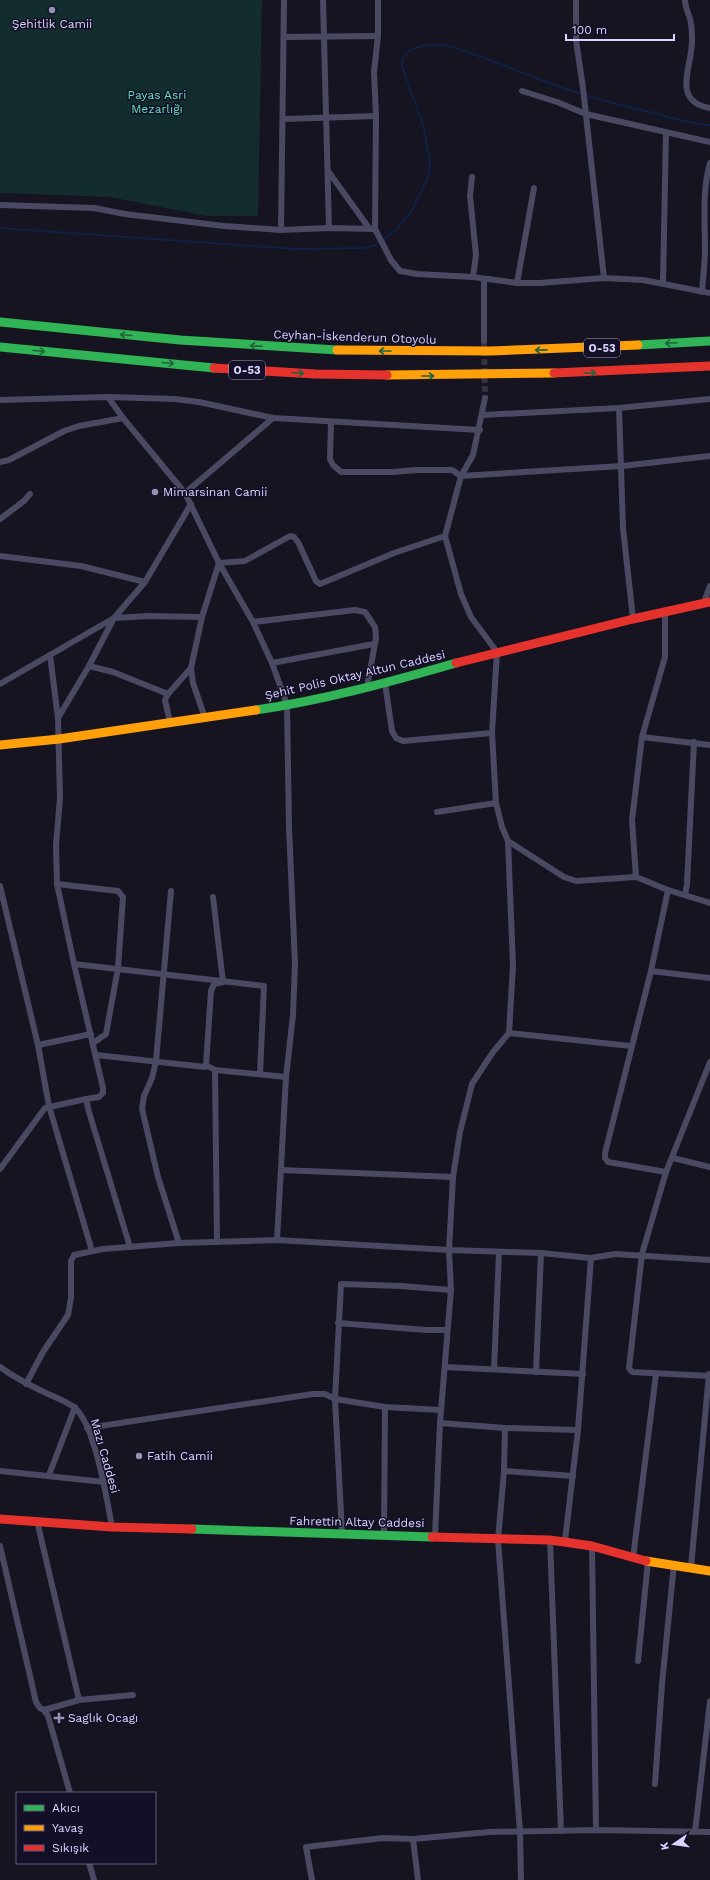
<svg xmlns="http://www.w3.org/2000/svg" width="710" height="1880" font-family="'Work Sans',sans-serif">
	<rect width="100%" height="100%" fill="#161421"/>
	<path fill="#132c2d" d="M0 0H262L258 216H207L110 197 0 193Z"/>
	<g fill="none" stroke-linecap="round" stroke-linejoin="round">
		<path stroke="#0d2144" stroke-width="2" d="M0 228 296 249 364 248 376 245 396 230 411 212 428 178 430 162 423 125 402 66C402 47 427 43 442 45 449 45 456 49 463 51 486 58 508 67 531 76 570 92 609 103 650 112 670 117 690 124 710 125"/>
		<path stroke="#333142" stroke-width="6" stroke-dasharray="6 3" stroke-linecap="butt" d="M484 341 485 398"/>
		<g stroke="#4a4962" stroke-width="6">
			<path d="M323 0 329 228"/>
			<path d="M576 0V40L583 88 604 278"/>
			<path d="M685 0C685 9 690 15 691 24 692 29 692 34 692 39 693 66 670 101 710 108"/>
			<path d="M284 37 378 36"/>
			<path d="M522 91 557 102 586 114 710 142"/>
			<path d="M284 119 376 116"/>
			<path d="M328 171 369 228"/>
			<path d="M472 177 470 196 476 255 473 277"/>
			<path d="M0 205 94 208 125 214 224 226 281 230 329 228 375 229 391 260 400 271 417 274 473 277 517 283H540L604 278 643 280 710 293"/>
			<path d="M375 229 376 116 374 72 378 36V0"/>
			<path d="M281 230 284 0"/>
			<path d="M517 283 534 188"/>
			<path d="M663 283 666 132"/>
			<path d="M702 292C703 277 705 263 705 249 705 220 702 191 710 163"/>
			<path d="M484 341V279"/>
			<path d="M108 397 123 418 185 493 219 563 245 561 290 536 294 537 298 542 316 581 320 584 394 553 445 536"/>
			<path d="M0 400 108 397 175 399 199 402 273 418 480 430"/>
			<path d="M619 408 623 528 633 619"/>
			<path d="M483 415 619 408 710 399"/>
			<path d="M331 422 330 459 333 465 341 472H393L417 470H452L461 476 622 466 710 456"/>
			<path d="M0 462 9 460 64 431 79 426 123 418"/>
			<path d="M185 493 273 418"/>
			<path d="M0 519 24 501 30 494"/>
			<path d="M0 556 81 566 145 582"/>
			<path d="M219 563 253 622 272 663 287 705 289 827 295 964 293 1015 286 1077 277 1240"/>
			<path d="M704 602 710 586"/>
			<path d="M253 622 355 610 365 612 375 627 376 638 367 687"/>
			<path d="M50 655 58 718 60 798 56 845 57 884 74 964 103 1088V1093L99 1097 86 1099 89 1112 130 1247"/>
			<path d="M272 663 374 644"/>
			<path d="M89 666 113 672 168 694"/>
			<path d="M385 683 392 731 396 738 403 741 492 733"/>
			<path d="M0 684 114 618 145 582 191 504"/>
			<path d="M58 718 89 666 114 618 148 616 202 617"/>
			<path d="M205 718 193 683 191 668 202 617 219 563"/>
			<path d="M170 722 165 700 168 694 191 668"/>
			<path d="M642 737 665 657V611"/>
			<path d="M437 812 496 803"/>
			<path d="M508 841 564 877 576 881 636 877 668 890 710 903"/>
			<path d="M636 877 632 820 642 737 710 745"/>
			<path d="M57 884 118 891 123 897 118 968 106 1034 93 1043"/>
			<path d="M0 886 38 1045 49 1106 92 1251"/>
			<path d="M685 895 687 884 694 742"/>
			<path d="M74 964 264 986 260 1074"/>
			<path d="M651 971 710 978"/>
			<path d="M509 1033 631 1046"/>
			<path d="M38 1045 91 1034"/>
			<path d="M96 1055 205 1067 206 1065 215 1070 286 1077"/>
			<path d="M206 1065 211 991 214 984 223 982 213 897"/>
			<path d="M215 1070 217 1242"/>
			<path d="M673 1158 710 1167"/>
			<path d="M0 1169 45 1108 86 1099"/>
			<path d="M281 1170 453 1177"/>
			<path d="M666 1172 608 1162 605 1158V1153L651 971 668 890"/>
			<path d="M179 1243 277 1240 449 1250 541 1253 591 1258"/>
			<path d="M338 1323 426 1330H447"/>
			<path d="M0 1367C15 1378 31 1386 48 1394 57 1398 68 1402 75 1408 95 1425 107 1500 112 1527"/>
			<path d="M445 1367 583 1374"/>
			<path d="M494 1369 499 1252"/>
			<path d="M536 1372 541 1253"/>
			<path d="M709 1376 632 1372 629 1368 642 1254 666 1172 710 1062"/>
			<path d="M26 1384 43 1352 68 1315 71 1298V1261L74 1255 103 1249 179 1243 158 1177 142 1109 144 1096 152 1078 156 1061 171 891"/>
			<path d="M440 1423 505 1428 578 1430"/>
			<path d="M87 1428 313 1394H325L335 1399 385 1407 441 1410"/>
			<path d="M505 1428 504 1471 498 1540 520 1832 521 1880"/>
			<path d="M0 1471 104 1482"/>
			<path d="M504 1471 573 1476"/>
			<path d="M49 1475 75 1407"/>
			<path d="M37 1521 79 1700"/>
			<path d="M342 1533 335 1399 341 1284 401 1286 451 1290"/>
			<path d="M384 1535 385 1407"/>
			<path d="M435 1536 440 1423 451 1290 449 1250 453 1177 460 1132 472 1084 493 1052 509 1033 513 966 508 841 502 827 496 803 492 733 497 652 471 617 461 594 445 536 461 476 473 455 485 398"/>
			<path d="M550 1540 561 1831"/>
			<path d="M565 1541 578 1430 591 1258 615 1254 710 1260"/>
			<path d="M0 1546 36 1702 40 1708 44 1710 48 1716 70 1793"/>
			<path d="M592 1546 596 1830"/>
			<path d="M633 1558 656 1374"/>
			<path d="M691 1567 709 1374"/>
			<path d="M638 1661 648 1561"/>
			<path d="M44 1710 79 1700 133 1695"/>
			<path d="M655 1784 662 1684 674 1564"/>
			<path d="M695 1832 710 1701"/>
			<path d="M413 1839 418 1880"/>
			<path d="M89 1863 94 1880"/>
			<path d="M312 1880 306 1847 383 1838 413 1839 489 1832 596 1830 710 1832"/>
		</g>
		<g stroke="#30b455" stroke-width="9">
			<path d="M0 322 180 340 337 350"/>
			<path d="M638 345 710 341"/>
			<path d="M0 347 214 368"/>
			<path d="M256 710C324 700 390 682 456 663"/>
			<path d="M192 1529 432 1537"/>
		</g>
		<g stroke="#ff9f0a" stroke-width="9">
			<path d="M337 350 491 351 638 345"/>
			<path d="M387 375 554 373"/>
			<path d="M0 745 59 739 256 710"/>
			<path d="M646 1561 710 1571"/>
		</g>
		<g stroke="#e5322d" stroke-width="9">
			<path d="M214 368 315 374 387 375"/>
			<path d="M554 373 710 366"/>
			<path d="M456 663 633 619 710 602"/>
			<path d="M0 1519 112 1527 192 1529"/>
			<path d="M432 1537 550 1540 592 1546 646 1561"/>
		</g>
	</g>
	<defs><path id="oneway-shaft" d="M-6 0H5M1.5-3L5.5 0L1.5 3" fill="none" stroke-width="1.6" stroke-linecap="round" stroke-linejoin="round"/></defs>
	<g stroke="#22623e">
		<use href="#oneway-shaft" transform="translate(126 335) rotate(-175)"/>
		<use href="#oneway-shaft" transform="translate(671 343) rotate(177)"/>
		<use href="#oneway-shaft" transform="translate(256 346) rotate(-177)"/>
		<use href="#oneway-shaft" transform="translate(541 350) rotate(179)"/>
		<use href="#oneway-shaft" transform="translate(39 351) rotate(6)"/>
		<use href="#oneway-shaft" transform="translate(385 351) rotate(-180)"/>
		<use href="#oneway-shaft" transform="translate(168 363) rotate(5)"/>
		<use href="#oneway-shaft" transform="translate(298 373) rotate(3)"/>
		<use href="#oneway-shaft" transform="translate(590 373) rotate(-3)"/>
		<use href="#oneway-shaft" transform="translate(428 376)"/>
	</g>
	<g fill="#9591b1" stroke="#130f26" stroke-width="1.5">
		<circle cx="52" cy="10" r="4"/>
		<circle cx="155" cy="492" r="4"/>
		<circle cx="139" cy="1456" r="4"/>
		<path d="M57 1712h4v4h4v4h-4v4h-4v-4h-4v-4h4z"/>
	</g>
	<g text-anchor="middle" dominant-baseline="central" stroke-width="3" stroke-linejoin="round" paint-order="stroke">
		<g fill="#130f26" stroke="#9e99be" stroke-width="1">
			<rect x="584" y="339" width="36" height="18" rx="3"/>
			<rect x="229" y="361" width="36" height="18" rx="3"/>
		</g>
		<g font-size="11" font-weight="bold" fill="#d9d4ff">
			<text x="602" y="348">O-53</text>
			<text x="247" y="370">O-53</text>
		</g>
		<g font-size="12" fill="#d9d4ff" stroke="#130f26" text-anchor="start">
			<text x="52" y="24" text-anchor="middle">Şehitlik Camii</text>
			<text x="163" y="492">Mimarsinan Camii</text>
			<text x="147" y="1456">Fatih Camii</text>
			<text x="68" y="1718">Saglık Ocagı</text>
		</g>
		<g font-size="12" fill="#5fe0c0" stroke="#130f26">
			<text x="157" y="95">Payas Asri<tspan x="157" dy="14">Mezarlığı</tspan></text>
		</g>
		<g font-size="12" fill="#d9d4ff" stroke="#130f26">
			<text transform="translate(355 337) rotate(2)">Ceyhan-İskenderun Otoyolu</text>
			<text transform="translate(355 675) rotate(-13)">Şehit Polis Oktay Altun Caddesi</text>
			<text transform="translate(105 1456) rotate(74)">Mazı Caddesi</text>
			<text transform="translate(357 1522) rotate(1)">Fahrettin Altay Caddesi</text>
		</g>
	</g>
	<rect x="16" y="1792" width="140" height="72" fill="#130f26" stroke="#625e7d"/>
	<rect x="24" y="1805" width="20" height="6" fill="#30b455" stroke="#625e7d"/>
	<text x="52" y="1812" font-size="12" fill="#d9d4ff">Akıcı</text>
	<rect x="24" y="1825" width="20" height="6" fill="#ff9f0a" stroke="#625e7d"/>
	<text x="52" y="1832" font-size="12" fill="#d9d4ff">Yavaş</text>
	<rect x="24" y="1845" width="20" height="6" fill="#e5322d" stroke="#625e7d"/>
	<text x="52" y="1852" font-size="12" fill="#d9d4ff">Sıkışık</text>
	<g transform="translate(674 1844) rotate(257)" stroke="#130f26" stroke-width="3" paint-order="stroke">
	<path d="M0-3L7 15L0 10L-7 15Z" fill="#d9d4ff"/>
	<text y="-6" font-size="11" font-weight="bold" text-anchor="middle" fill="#d9d4ff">K</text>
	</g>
	<path d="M566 34v6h108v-6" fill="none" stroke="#d9d4ff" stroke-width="2"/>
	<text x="572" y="34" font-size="12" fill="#d9d4ff" stroke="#130f26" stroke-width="3" paint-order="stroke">100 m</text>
</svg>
